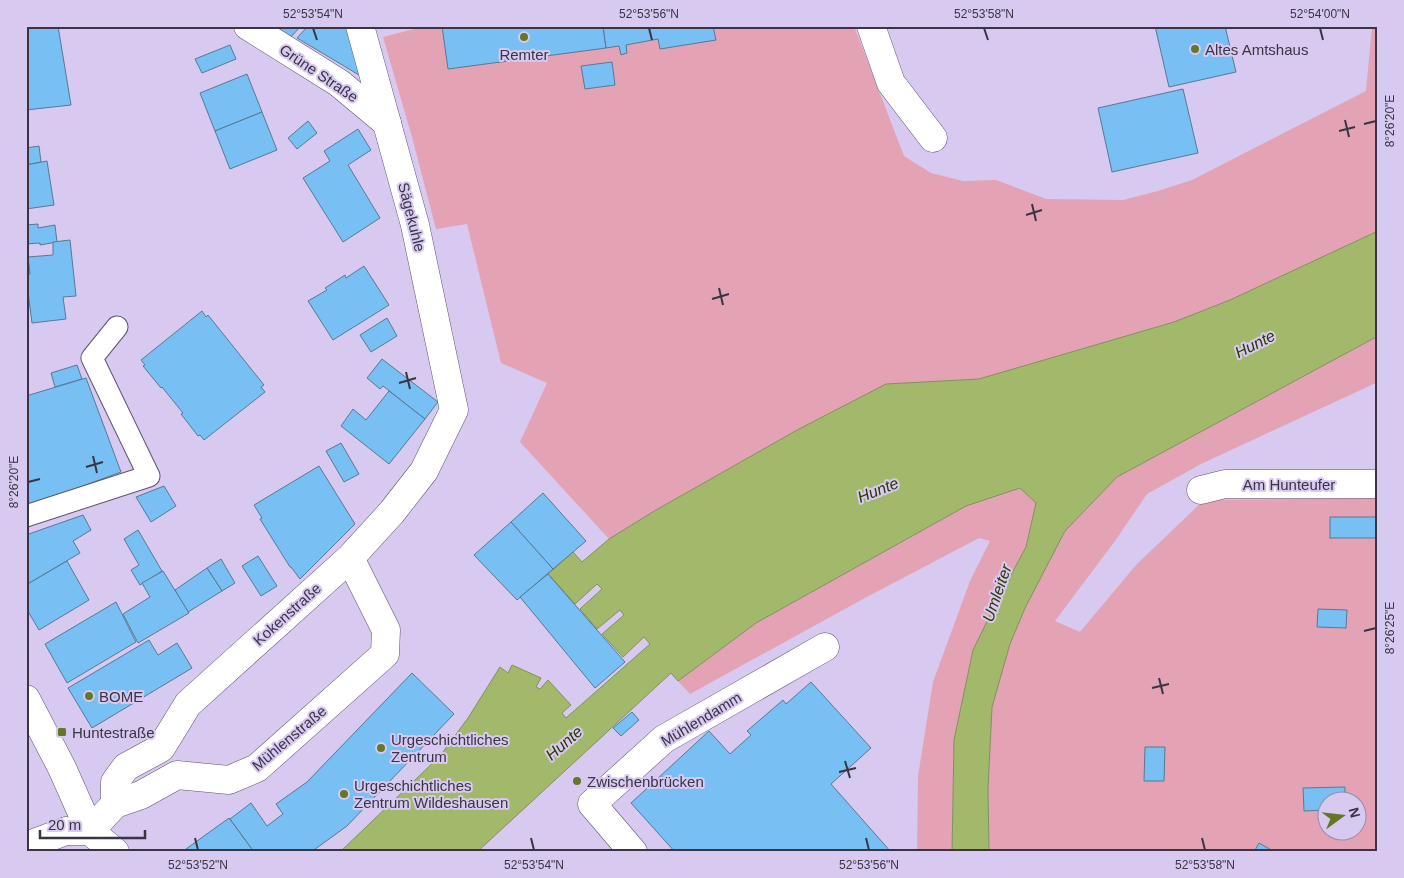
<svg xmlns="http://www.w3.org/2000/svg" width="1404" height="878" font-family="Arial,sans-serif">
	<rect width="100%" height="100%" fill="#d7c9f0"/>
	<g fill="#e4a3b4" fill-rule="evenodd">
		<path d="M426 26H854L904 156 931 173 963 181 996 180 1046 199 1123 200 1158 191 1192 180 1366 91 1372 26H1378V231L1230 300 1174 322 979 379 886 384 799 429 656 510 609 539 520 442 547 383 501 363 467 224 436 229 412 137 383 37Z"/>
		<path d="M1378 336V382L1201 464 1147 494 1115 541 1055 621 1080 632 1136 565 1204 500 1378 498V852H989L988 789 992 707 1010 644 1025 608 1065 531 1117 477ZM1326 800H1356V830H1326Z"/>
		<path d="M1020 488 1036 503 1026 547 999 597 973 650 954 740 952 852H917L918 776 933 682 970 581 990 541 979 538 863 599 690 694 678 681 756 623 966 506Z"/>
	</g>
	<path fill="#a2b86b" stroke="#83905f" d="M1378 231V336L1117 477 1065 531 1025 608 1010 644 992 707 988 789 989 852H952L954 740 973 650 999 597 1026 547 1036 503 1020 488 966 506 756 623 678 681 671 673 477 852H340L440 756 468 718 500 667 508 673 512 665 541 678 536 687 540 689 548 680 571 705 562 713 566 718 650 644 644 637 623 657 602 634 624 615 620 610 597 629 580 609 602 589 597 584 575 604 548 574 573 552 582 562 609 539 656 510 799 429 886 384 979 379 1174 322 1230 300Z"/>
	<g fill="#78bff4" stroke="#587993">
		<path d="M26 26H58L71 105 26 110Z"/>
		<path d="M270 26H301L288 40Z"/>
		<path d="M308 26H346L362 47 369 71 359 75 297 38Z"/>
		<path d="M442 26H603L606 48 448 69Z"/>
		<path d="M603 26H713L716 40 660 49 658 39 626 45 627 53 621 55 619 46 606 48Z"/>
		<path d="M1155 26H1225L1236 72 1169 87Z"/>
		<path d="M230 45 236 59 202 73 195 59Z"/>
		<path d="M612 62 615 85 585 89 581 66Z"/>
		<path d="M247 74 262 112 215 131 200 93Z"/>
		<path d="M1183 89 1198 153 1112 172 1098 108Z"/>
		<path d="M262 112 277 150 230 169 215 131Z"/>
		<path d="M308 121 317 133 297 149 288 138Z"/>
		<path d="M358 129 371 150 348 165 380 218 343 242 303 178 330 161 324 151Z"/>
		<path d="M39 146 41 162 26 165V148Z"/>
		<path d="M47 161 54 205 26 209V165Z"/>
		<path d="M38 224V228L55 225 57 242 40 245V243L26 244V225Z"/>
		<path d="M70 240 76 296 63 297 66 319 32 323 26 277V275L30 274 28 257 53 255V242Z"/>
		<path d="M364 266 389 305 333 340 308 301 327 290 325 288 345 275 346 278Z"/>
		<path d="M202 311 206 317 208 315 264 385 261 387 265 392 204 440 200 435 198 436 181 414 183 413 162 387 161 388 143 366 145 365 141 360Z"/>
		<path d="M387 318 397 336 371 352 360 335Z"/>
		<path d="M382 359 438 402 425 419 383 386 380 389 367 378Z"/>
		<path d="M77 365 82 379 55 387 51 373Z"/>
		<path d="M86 378 121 472 26 507V396Z"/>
		<path d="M389 391 425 419 389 464 341 426 353 409 366 420Z"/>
		<path d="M341 443 359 474 344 482 326 451Z"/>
		<path d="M319 466 355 524 300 579 291 567H290L260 519 262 518 254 505Z"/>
		<path d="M164 486 176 506 151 522 136 497Z"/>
		<path d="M543 493 586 541 553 569 511 522Z"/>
		<path d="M83 515 91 530 73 541 80 553 26 585V535Z"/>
		<rect x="1330" y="517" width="47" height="21"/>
		<path d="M511 522 553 569 517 600 474 555Z"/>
		<path d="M138 530 162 571 140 585 131 570 139 565 124 539Z"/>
		<path d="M258 556 277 586 261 596 242 566Z"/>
		<path d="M221 559 235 583 222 591 207 568Z"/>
		<path d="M67 561 89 600 39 630 26 608V585Z"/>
		<path d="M207 568 222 591 188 612 175 590Z"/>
		<path d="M163 571 189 613 138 643 123 614 150 597 142 583Z"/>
		<path d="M548 574 625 662 595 688 520 597Z"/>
		<path d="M116 602 136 642 67 683 45 644Z"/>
		<path d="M1318 609 1347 610 1346 628 1317 627Z"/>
		<path d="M149 640 158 655 177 643 192 668 92 728 68 688Z"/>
		<path d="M412 673 454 714 347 826 311 852H254L230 819 251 803 267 826 283 814 276 804 307 782Z"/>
		<path d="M811 682 871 748 831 784 891 852H675L631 803 709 731 730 754 751 735 747 731 783 700 786 704Z"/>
		<path d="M632 712 639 720 621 736 613 728Z"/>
		<path d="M1145 747H1165L1164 781H1144Z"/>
		<path d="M1345 787V800H1326V810L1304 811 1303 788Z"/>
		<path d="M229 818 254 852H189L186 849Z"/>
		<path d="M1259 843 1275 852H1254Z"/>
	</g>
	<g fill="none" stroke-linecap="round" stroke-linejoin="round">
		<g stroke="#5f5274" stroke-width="23">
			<path id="lane" d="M26 516 149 476 92 358 117 327"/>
		</g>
		<g stroke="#5f5274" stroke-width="29">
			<g id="street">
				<path d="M248 26 339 83 387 123"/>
				<path d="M871 26 891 83 933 138"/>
				<path d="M1201 490 1225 484H1378"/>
				<path d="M26 699 62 768 90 831 115 804 141 795 177 775 229 780 257 768 385 654 386 630 350 558"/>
				<path d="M115 804V782L126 767 161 748 188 704 350 558 392 512 424 471 454 410 415 225 360 26"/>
				<path d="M633 852 592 804 664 739 825 647"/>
			</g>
		</g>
		<g stroke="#5f5274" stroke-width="29">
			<path id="secondary" d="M26 846 66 831H90L115 852"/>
		</g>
		<use href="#lane" stroke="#fff" stroke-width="21"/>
		<use href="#street" stroke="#fff" stroke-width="28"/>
		<use href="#secondary" stroke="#fff" stroke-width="28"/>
	</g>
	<path fill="none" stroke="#3a3444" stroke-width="2" d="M313 28 317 40M649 28 652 40M984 28 988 40M1320 28 1323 40M1345 120 1349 137M1364 124 1376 121M1339 131 1355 127M1032 204 1036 221M1026 215 1042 210M719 288 723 305M712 299 729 294M406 372 410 389M399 383 416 378M93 456 97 473M86 467 103 462M28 482 40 479M1364 631 1376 628M1159 678 1163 694M1152 688 1169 684M845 761 850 778M839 772 856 768M195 838 198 850M531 838 534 850M866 838 869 850M1202 838 1205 850"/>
	<g fill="#637727" stroke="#d7c9f0" stroke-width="2">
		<circle cx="524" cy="37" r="5"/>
		<circle cx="1195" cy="49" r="5"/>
		<circle cx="89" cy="696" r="5"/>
		<rect x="57" y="727" width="10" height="10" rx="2.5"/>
		<circle cx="381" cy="748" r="5"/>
		<circle cx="577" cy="781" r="5"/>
		<circle cx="344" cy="794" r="5"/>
	</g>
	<g text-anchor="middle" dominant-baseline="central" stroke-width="4" stroke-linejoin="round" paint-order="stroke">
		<g font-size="15" fill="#3a3444" stroke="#d7c9f0" text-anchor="start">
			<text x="1205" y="49">Altes Amtshaus</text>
			<text x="524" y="54" text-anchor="middle">Remter</text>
			<text x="99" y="696">BOME</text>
			<text x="72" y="732">Huntestraße</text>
			<text x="391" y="739">Urgeschichtliches<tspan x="391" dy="17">Zentrum</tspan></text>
			<text x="587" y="781">Zwischenbrücken</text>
			<text x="354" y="785">Urgeschichtliches<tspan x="354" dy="17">Zentrum Wildeshausen</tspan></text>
		</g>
		<g font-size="15" fill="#3a3444" stroke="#d7c9f0">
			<text transform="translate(319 73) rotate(34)">Grüne Straße</text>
			<text transform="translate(412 217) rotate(76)">Sägekuhle</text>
			<text x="1289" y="484">Am Hunteufer</text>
			<text transform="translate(287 614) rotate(-42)">Kokenstraße</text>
			<text transform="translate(701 719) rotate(-31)">Mühlendamm</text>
			<text transform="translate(289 738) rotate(-40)">Mühlenstraße</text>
		</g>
		<g font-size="16" font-style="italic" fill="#2d3900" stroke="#d7c9f0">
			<text transform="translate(1255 344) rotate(-27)">Hunte</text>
			<text transform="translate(878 490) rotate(-22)">Hunte</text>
			<text transform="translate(997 593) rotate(-71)">Umleiter</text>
			<text transform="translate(564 743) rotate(-41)">Hunte</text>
		</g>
	</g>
	<rect width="1404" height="878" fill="none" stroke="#d7c9f0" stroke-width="55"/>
	<g transform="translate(1342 816) rotate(75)"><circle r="24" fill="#d7c9f0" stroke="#988dab"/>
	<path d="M0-4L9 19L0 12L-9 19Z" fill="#637727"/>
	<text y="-8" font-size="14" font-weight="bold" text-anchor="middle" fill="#3a3444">N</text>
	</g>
	<path d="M40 830v8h105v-8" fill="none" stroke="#3a3444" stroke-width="2.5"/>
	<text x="48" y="830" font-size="15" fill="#3a3444" stroke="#d7c9f0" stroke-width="4" paint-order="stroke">20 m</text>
	<rect x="28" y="28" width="1348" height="822" fill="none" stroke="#3a3444" stroke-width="2"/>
	<g font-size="12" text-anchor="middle" fill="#3a3444">
		<text x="313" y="18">52°53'54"N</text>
		<text x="649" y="18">52°53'56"N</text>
		<text x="984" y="18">52°53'58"N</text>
		<text x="1320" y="18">52°54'00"N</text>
		<text transform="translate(1390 121) rotate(-90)" y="4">8°26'20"E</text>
		<text transform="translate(14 482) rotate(-90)" y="4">8°26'20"E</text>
		<text transform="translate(1390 628) rotate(-90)" y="4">8°26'25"E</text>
		<text x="198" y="869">52°53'52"N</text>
		<text x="534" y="869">52°53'54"N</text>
		<text x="869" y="869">52°53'56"N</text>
		<text x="1205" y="869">52°53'58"N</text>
	</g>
</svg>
